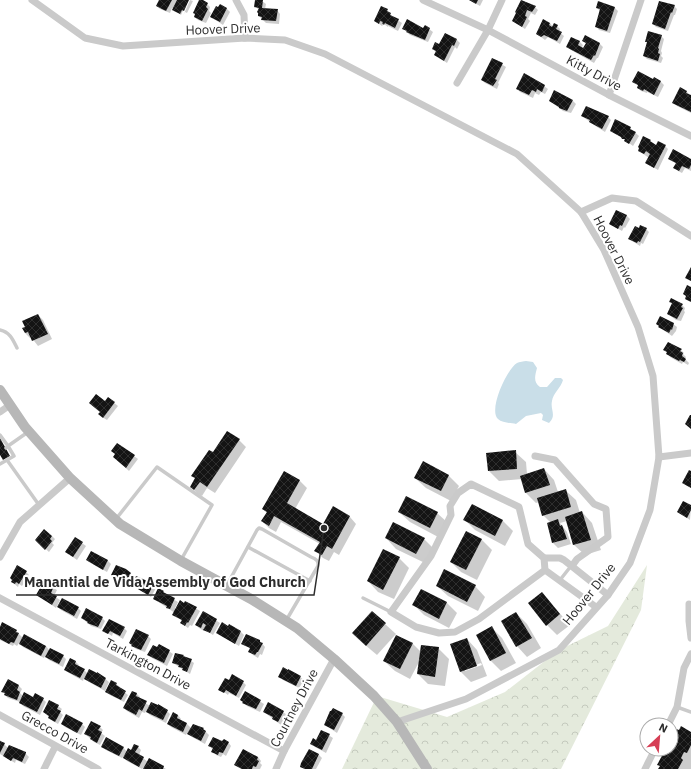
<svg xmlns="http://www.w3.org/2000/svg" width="691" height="769" font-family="'IBM Plex Sans',sans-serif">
	<defs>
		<pattern id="forest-crowns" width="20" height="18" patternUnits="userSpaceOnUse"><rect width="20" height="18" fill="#e4eadc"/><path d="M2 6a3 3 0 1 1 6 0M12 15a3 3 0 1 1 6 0" fill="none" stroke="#c4c9bd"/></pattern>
		<pattern id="building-cross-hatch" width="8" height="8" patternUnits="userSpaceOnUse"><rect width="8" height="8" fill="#141414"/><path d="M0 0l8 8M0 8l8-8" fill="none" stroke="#2e2e2e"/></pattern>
	</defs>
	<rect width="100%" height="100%" fill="#fff"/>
	<path fill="url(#forest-crowns)" d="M647 565 641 610 561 769H342L377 696 447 717 505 692 559 650 608 626Z"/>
	<path fill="#c9dee8" d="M526 361 533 362 537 368C535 376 533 382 540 387H547L555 378H561L563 380C561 388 553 393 552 401 550 410 557 415 549 423L542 420 543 415 541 413 526 416 516 424C511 423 502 423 498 419 488 410 507 369 517 363 519 362 524 361 526 361Z"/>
	<g fill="#0003" fill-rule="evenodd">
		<path d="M160 0H188L181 15 172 8 170 13 160 9 157 6Z"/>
		<path d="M190 0 193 1 187 13 185 12 183 16Z"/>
		<path d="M469 0H483L480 6Z"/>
		<path d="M522 0 535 7 538 10 535 15 531 13 528 19 530 21 525 29 513 21Z"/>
		<path d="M262 1 266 4 265 9 277 10 280 14 279 24 266 23 259 16V10L256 7Z"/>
		<path d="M205 2 210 7 209 11 211 13 206 23 198 20 195 17 196 15 194 13Z"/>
		<path d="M674 6 677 9 675 15H674L668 31 656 27 653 24Z"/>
		<path d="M226 8 230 12 223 25 211 17Z"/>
		<path d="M597 8H615L618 11 610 33 599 30 596 26 600 11Z"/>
		<path d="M387 10 393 17 402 23 398 31 388 26V27L384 24 382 26 375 21Z"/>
		<path d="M550 23 553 27 557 26 560 29 559 32 564 36 560 44 548 37 545 40 537 34Z"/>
		<path d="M425 26 433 32 428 42 410 35 403 28 424 29Z"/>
		<path d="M445 34 457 40 460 43 457 49 455 47 447 63 435 55 436 52 433 49 439 46Z"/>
		<path d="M661 36 664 39 661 51 662 53 661 56 663 58 661 63 647 59 644 56 648 43 646 41Z"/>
		<path d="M572 38 580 42 583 45 582 47 585 48 587 44 583 41 600 44 603 47 598 58H597L594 63 571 50 568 46Z"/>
		<path d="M493 59 506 67 498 83 499 84 497 89 485 83 482 80Z"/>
		<path d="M653 80 661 82 664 85 658 97 647 92V93L641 91 638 88 639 86 634 82Z"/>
		<path d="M544 86 548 89 545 94 541 92 539 95 535 93 533 98 520 92 517 88Z"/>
		<path d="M686 91 691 96V113L677 106 674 103Z"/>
		<path d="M572 100 576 104 571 113 563 111 550 101Z"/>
		<path d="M582 116 608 117 611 120 605 132 594 125Z"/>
		<path d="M630 128 639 136 633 146 611 130Z"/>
		<path d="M650 141 657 146H665L668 149 658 170 646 163 649 158 639 151Z"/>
		<path d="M669 159 691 160V171L685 168 682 173 678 171 675 168 677 164Z"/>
		<path d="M617 211 627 216 630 219 625 228 624 227 622 231 610 224Z"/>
		<path d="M639 229H646L649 232 643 244 641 243 640 246 629 239Z"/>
		<path d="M682 305 685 308 684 311 685 312 681 321 676 320 668 314Z"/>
		<path d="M38 315 43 320 52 339 38 346 31 337 30 338 25 333Z"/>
		<path d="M673 324 677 327 676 331 672 336 659 327Z"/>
		<path d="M665 350H681L684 353 683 354 686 357 685 359 689 363 688 365 683 362 682 364 670 357Z"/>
		<path d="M108 398 118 406 107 420 102 417 101 412Z"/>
		<path d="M239 440 246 447 215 493 207 488 202 496 198 494 191 487 196 479 192 475 213 454Z"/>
		<path d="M515 452 526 462 527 474 544 469 554 480 558 492 565 490 576 500 580 513 582 512 592 523 601 550 585 555 574 545 567 521 560 523 567 532 571 544 558 548 553 543 548 524 551 523 543 515 539 502 536 503 526 493 522 479 499 481 489 471Z"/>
		<path d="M134 456 138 459 129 471 117 460Z"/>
		<path d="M423 463 449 476 459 486 451 501 426 488 415 478Z"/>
		<path d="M284 472 300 481 307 488 295 509 324 525 333 508 350 517 356 524 339 555 334 552 329 561 323 558 316 551 320 544 281 522 276 532 269 528 262 521 267 513 263 509Z"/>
		<path d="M691 506 690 520 678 512Z"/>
		<path d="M399 512 437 513 448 523 440 538 410 522Z"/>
		<path d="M465 520 503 521 513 531 505 546 475 530Z"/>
		<path d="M52 536 55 539 52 543 54 545 49 552 36 540Z"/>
		<path d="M75 538 86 546 77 560 70 555Z"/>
		<path d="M386 538 424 539 434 549 427 564 396 549Z"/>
		<path d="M482 540 492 550 477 580 461 572 451 562Z"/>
		<path d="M92 552 108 561 111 564 107 572 91 563 87 560Z"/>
		<path d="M399 558 409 568 394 599 378 592 368 581Z"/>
		<path d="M26 572 29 575 22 586 19 584 18 587 12 582Z"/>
		<path d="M112 574H130L133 577 129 585 123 582 122 585 114 579 115 578Z"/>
		<path d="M44 582 57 590 54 596 60 600 56 608 38 595Z"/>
		<path d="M132 585H153L156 588 151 597Z"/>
		<path d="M437 586H475L485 597 478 611 448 596Z"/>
		<path d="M421 590 447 603 457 613 449 628 424 615 414 605Z"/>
		<path d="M163 592 166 595 178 602 175 608 176 609 185 602 200 611 192 626 190 625 188 628 181 623 182 621 174 614 175 613 154 599Z"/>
		<path d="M542 593 570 625 557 635 547 625Z"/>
		<path d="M58 607 78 608 81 611 77 619 61 610Z"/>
		<path d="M203 612 220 623 213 635 205 630 204 631 199 628 196 625Z"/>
		<path d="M516 613 527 624 541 648 527 657 517 646Z"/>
		<path d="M82 618H102L105 621 101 629 91 626Z"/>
		<path d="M385 624 396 634 377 655 364 644Z"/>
		<path d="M229 627 241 632 244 635 239 646 217 633Z"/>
		<path d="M124 628 127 631 123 639 113 633 112 636 104 631Z"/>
		<path d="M492 628 502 638 516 663 501 671 491 661 477 635Z"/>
		<path d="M0 629 16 631 23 638 46 646 49 650 63 656 66 659 63 667 49 660 45 656 44 658 23 647 19 643 17 646 14 644 13 646 0 640Z"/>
		<path d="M148 636 151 639 145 652 136 649 133 646Z"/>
		<path d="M397 636 413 644 421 652 438 648 449 659 445 686 428 684 418 674 419 662 410 679 395 671 384 661Z"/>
		<path d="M467 639 477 650 487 676 471 682 461 672ZM481 663 482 665 465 671V669Z"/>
		<path d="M260 641 265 647 262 655 260 654 258 658 253 655 250 652 251 649 242 643Z"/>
		<path d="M160 645 173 654 167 666 152 658 149 655 158 648Z"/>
		<path d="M183 655 194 663 190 674 173 663Z"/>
		<path d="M76 662 79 665 78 667 84 670 88 674 103 677 109 682 105 691 89 682 84 678 83 681 69 673 65 670Z"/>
		<path d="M280 677H300L304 680 299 688 283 680Z"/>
		<path d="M8 680 19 686 22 689 20 693 23 696 43 699 46 702 40 715 23 706 20 702 8 698 5 695 3 691Z"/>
		<path d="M243 682 246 685 239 698 229 693 228 695 220 689Z"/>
		<path d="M116 684 120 687 119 688 128 695 124 702 110 695 107 691Z"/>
		<path d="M132 692 137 694 140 697 139 699 150 706 167 711 170 714 166 723 150 715 146 711 145 713 142 712 139 718 127 711 124 708Z"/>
		<path d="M245 692 264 704 260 712 247 706 241 700Z"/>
		<path d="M58 706 62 709 60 712 63 715 58 724 53 721 44 712Z"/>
		<path d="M264 712H283L287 715 281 725Z"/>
		<path d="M173 713 178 715 181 719 180 720 187 724 191 728 203 729 209 735 205 744 192 737 187 733 186 735 171 727 168 724Z"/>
		<path d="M342 714 345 717 337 733 325 725Z"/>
		<path d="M62 724H82L85 727 81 735 65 727Z"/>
		<path d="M100 727 103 730 101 733 105 736 100 745 94 742 85 734Z"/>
		<path d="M322 731 333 738 326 753 315 747 312 744 317 741Z"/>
		<path d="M691 733V769H659L671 749V741Z"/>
		<path d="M0 740 8 748 25 753 29 757 25 764 16 760 15 763 0 754Z"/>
		<path d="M228 742 231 746 226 756 223 754 221 757 216 755 210 746Z"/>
		<path d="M102 746 123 747 127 752 132 751 138 747 141 750 139 755 148 762 149 759 166 769H144L143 768 142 769 127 761 123 757 122 758 106 750Z"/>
		<path d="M319 755 322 758 316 769H304L301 766Z"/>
		<path d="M258 757 261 761 260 763 262 765 260 769H241L236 765Z"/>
	</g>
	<g fill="url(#building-cross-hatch)">
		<path d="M159 0H172L166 11 156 6Z"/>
		<path d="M177 0H189L184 11 182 10 180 14 172 10Z"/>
		<path d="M199 0H203L208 3 206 7 208 9 202 21 194 17 195 14 193 13Z"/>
		<path d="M255 0H263L262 8 278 9 276 21 261 20 262 17 258 16V13L257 12 259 8 254 7Z"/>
		<path d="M469 0H478L476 4Z"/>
		<path d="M521 0 536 6 532 12 527 10 525 16 527 17 522 27 512 21 516 13 515 12Z"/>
		<path d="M598 1 615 7 607 31 595 27 600 9 596 8Z"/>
		<path d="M659 1 675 5 672 13 671 12 665 29 652 24Z"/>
		<path d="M220 4 227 8 220 22 210 17 216 6 218 7Z"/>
		<path d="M381 6 388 9 387 11 391 13 390 15 399 19 395 28 385 23 384 25 382 23 383 22 380 21 379 24 374 21Z"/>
		<path d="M407 19 423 28 425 25 430 28 425 40 406 32 407 31 402 29Z"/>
		<path d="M543 19 550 23 549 25 552 27 554 23 558 25 556 29 562 32 557 41 544 35 541 37 536 34Z"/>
		<path d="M648 31 662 35 658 48 659 49 658 53 660 54 658 61 643 56 647 42H645Z"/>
		<path d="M445 33 457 39 454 46 452 45 444 61 434 55 436 51 432 49 435 42 439 44Z"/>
		<path d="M585 35 600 43 595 56 594 55 591 60 566 47 571 37 580 41 578 45 583 48 586 43 582 41Z"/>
		<path d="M492 58 503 63 495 79 497 80 493 86 481 80Z"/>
		<path d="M638 71 653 79 654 77 661 81 654 95 644 89 643 91 637 88 638 85 632 82Z"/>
		<path d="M524 73 545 85 542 92 537 89 536 92 532 90 529 95 516 89Z"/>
		<path d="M680 87 687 91 686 93 691 95V112L672 103Z"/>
		<path d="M554 90 573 100 567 111 559 108V107L549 101Z"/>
		<path d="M586 106 609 116 602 129 589 122 590 120 581 116Z"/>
		<path d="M615 119 631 127 630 129 636 132 629 144 624 141 625 139H622L621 137 610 131Z"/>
		<path d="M643 136 651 140 650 141 656 145 658 141 666 145 654 168 645 163 650 154 646 151 644 154 638 151 639 148 638 147Z"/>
		<path d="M673 149 691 159V165L689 169 682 166 679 171 673 168 676 163 668 159Z"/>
		<path d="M616 210 627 215 622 226 620 225 618 229 609 224Z"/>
		<path d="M640 225 647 228 640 242 638 241 637 243 628 239 635 226 639 228Z"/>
		<path d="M691 267V281L685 278Z"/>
		<path d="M687 285 691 287V302L685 299 686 296 683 294Z"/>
		<path d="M671 298 683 304 681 307 683 308 677 319 667 314 672 303 669 302Z"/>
		<path d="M38 314 48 334 32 341 28 332 25 333 22 328 25 327 22 321Z"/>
		<path d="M660 316 674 323 672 330 671 329 669 333 658 327 659 326 656 324Z"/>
		<path d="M668 342 682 349 680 351 683 353 682 356 686 359 684 362 680 360 679 361 666 354 667 352 663 350Z"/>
		<path d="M96 394 105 401 108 397 115 402 103 418 98 414 100 412 89 403Z"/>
		<path d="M690 415H691V429L685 424Z"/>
		<path d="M227 431 240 439 207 487 200 482 194 490 190 487 195 478 191 476 209 450 213 452Z"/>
		<path d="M0 438 10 456 3 460 0 455Z"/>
		<path d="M117 443 135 455 126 468 113 457 115 454 111 451Z"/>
		<path d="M516 450 517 469 488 471 486 453Z"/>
		<path d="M423 461 449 475 441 491 414 478Z"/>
		<path d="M544 468 550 485 525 493 520 476Z"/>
		<path d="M689 470 691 471V488L682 483Z"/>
		<path d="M284 471 300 480 287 503 323 524 333 506 350 516 332 549 327 546 322 555 314 551 320 542 274 516 269 526 261 521 267 512 262 509Z"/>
		<path d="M566 489 571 507 542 516 537 498Z"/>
		<path d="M406 496 438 512 430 528 398 512Z"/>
		<path d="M683 501 691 505V510L687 518 677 512Z"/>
		<path d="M472 504 503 520 495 536 463 520Z"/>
		<path d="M582 511 591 540 573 545 565 517Z"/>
		<path d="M558 519 560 526 562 525 567 539 552 543 547 523Z"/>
		<path d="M393 522 425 538 416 554 385 538Z"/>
		<path d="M44 529 52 536 50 539 52 541 45 550 35 540Z"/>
		<path d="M466 531 482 539 466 570 450 562Z"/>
		<path d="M75 537 83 542 73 557 65 552Z"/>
		<path d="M383 549 400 557 383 590 367 581Z"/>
		<path d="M91 551 108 560 103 570 86 560Z"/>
		<path d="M17 565 27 571 19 584 16 582 15 584 11 582 12 580 10 578Z"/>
		<path d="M116 565 126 569 131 573 126 583 120 579 118 582 113 579 115 577 111 575Z"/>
		<path d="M444 569 476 585 467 602 436 586Z"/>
		<path d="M136 576 154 584 148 595 131 585Z"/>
		<path d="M44 581 54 586 51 593 57 596 52 605 36 595Z"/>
		<path d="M158 588 164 591 163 592 175 598 170 609 166 608 167 606 153 599Z"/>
		<path d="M421 589 447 602 439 619 412 605Z"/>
		<path d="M542 592 560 614 546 626 528 603Z"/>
		<path d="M62 598 79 607 74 616 57 607Z"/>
		<path d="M180 600 184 603 185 601 197 607 188 623 187 622 185 626 180 623 182 620 172 615Z"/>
		<path d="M86 608 103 617 98 627 87 623 88 622 81 618Z"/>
		<path d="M203 611 217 619 210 633 203 630 206 625 203 623 201 628 195 625Z"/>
		<path d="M372 611 386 623 366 646 352 633Z"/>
		<path d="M516 612 532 638 516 647 501 621Z"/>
		<path d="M109 619 125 627 120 636 110 631 108 634 102 631Z"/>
		<path d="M2 622 17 630 16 632 19 633 14 643 11 642 9 644 0 639V627Z"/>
		<path d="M222 622 228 626 229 624 241 631 235 644 216 633Z"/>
		<path d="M492 626 506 653 490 661 476 635Z"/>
		<path d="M136 629 149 635 141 650 131 646 132 645 129 643Z"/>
		<path d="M24 634 46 646 41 656 19 644Z"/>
		<path d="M246 634 260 640V642L263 643 258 652H257L255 655 248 652 250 648 241 644Z"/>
		<path d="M396 635 413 643 400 669 383 661Z"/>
		<path d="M467 638 477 666 460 672 450 644Z"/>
		<path d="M159 644 170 650 164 663 147 655 153 645 157 647Z"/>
		<path d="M421 645 439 647 435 677 417 674Z"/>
		<path d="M50 648 64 655 59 664 45 657Z"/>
		<path d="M175 653 184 655 183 656 192 659 187 672 182 670 183 668 178 667 179 665 172 663Z"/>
		<path d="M70 658 76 661 75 664 85 669 80 678 64 670Z"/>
		<path d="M283 667 288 670V669L301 676 296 686 278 677Z"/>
		<path d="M89 669 97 673V672L106 678 101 688 84 679Z"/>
		<path d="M232 674 244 681 236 696 226 690 224 693 218 690 225 678 229 680Z"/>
		<path d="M8 679 19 685 17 690 20 692 17 700 4 695 5 693 1 692Z"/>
		<path d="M111 680 117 683 116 685 126 691 121 700 105 692Z"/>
		<path d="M132 691 137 693 136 696 147 701 142 711 139 709 136 715 123 708Z"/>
		<path d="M245 691 261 700 256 709 242 703 243 702 240 700Z"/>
		<path d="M24 692 33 697 35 693 44 698 37 712 19 703Z"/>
		<path d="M49 700 59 705 57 709 61 711 55 722 48 718 49 716 43 712Z"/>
		<path d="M151 702 158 705V704L168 710 163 720 146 712Z"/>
		<path d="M268 702 284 711 278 722 272 719 273 717 263 712Z"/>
		<path d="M333 708 343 713 334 730 324 725 330 711H331Z"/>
		<path d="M173 712 178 715 177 718 187 723 183 732 167 724Z"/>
		<path d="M66 714 83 723 77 733 61 724Z"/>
		<path d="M91 721 101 726 98 730 102 732 97 743 90 739 91 737 84 734Z"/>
		<path d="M193 724 204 728 203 729 206 731 201 741 187 734Z"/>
		<path d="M681 726 691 732V745L687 753 684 752 681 758 683 760 678 769H658L660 766 657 765 665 750 667 752 669 749H671V739L676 729 679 730Z"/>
		<path d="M321 730 330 734 322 750 310 744 313 738 316 740Z"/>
		<path d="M106 737 124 747 119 756 101 747Z"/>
		<path d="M213 737 222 741 224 739 229 742 223 753 219 752 218 755 211 752 213 748 208 746Z"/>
		<path d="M0 741 5 743 0 753Z"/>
		<path d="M134 744 139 746 135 752 144 757 139 767 123 758 128 748 131 750Z"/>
		<path d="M9 745 26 752V753L22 762 13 758 11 761 3 756Z"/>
		<path d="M243 749 258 757 257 760 259 761 256 767 253 766 252 769H242L234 765Z"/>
		<path d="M309 749 319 754 312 769H305L300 767 301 763Z"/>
		<path d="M149 758 164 766 163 769H143Z"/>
	</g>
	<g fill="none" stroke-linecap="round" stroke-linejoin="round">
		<g stroke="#cacaca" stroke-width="3.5">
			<path d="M0 330C10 332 13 340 17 348"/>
			<path d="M0 435 8 446 6 448"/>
			<path d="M7 460 39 505"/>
			<path d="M0 464 14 456 8 446 28 432"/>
			<path d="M116 519 157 467 212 505 181 560"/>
			<path d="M248 547 310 581"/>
			<path d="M560 580 571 566"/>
			<path d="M227 585 257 530 259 528 262 529 311 557C316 559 319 561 318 566L287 619"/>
			<path d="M363 598 391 612"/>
			<path d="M677 707 691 712"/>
		</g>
		<g stroke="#cacaca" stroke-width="7">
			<path d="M32 0 85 38 123 46 245 38 285 40 325 54 517 154 581 212 604 250 638 327 653 376 659 457 650 510 630 563 608 595 559 650 466 699 397 722"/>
			<path d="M236 0 244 15 245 38"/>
			<path d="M423 0 488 30 609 95 691 136"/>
			<path d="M457 83 488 30 502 0"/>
			<path d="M609 95 641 0"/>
			<path d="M581 212 612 198 636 201 691 236"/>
			<path d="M0 412 10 405"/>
			<path d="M535 456 555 460 594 504 606 509 608 537 577 559 572 566"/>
			<path d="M659 457 691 453"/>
			<path d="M0 557 20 522 70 478"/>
			<path d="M544 558H560L564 560 608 595"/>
			<path d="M545 570 544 558 528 544 519 507 471 484 458 493 450 506 451 515 431 556 391 612 416 627 439 633 455 632 479 619 545 570 596 607"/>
			<path d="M0 598 284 751"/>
			<path d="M689 604V621L691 638"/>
			<path d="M0 715 98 769"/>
			<path d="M668 725 677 707 684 668 691 654"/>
			<path d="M44 769 55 747"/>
			<path d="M276 769 284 751 334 659"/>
			<path d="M645 769 655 749"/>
		</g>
		<path stroke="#b7b7b7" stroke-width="10" d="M0 390 25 427 70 478 120 524 181 561 251 599 297 628 334 659 374 696 397 722 427 769"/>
	</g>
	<g text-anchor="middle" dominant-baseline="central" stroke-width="4" stroke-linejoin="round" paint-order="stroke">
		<g font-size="13" fill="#2d2d2d" stroke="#fff">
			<text transform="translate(223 29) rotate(-2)">Hoover Drive</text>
			<text transform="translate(594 73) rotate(28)">Kitty Drive</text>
			<text transform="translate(614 250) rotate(63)">Hoover Drive</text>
			<text transform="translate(589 594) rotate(-51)">Hoover Drive</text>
			<text transform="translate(148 664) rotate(28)">Tarkington Drive</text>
			<text transform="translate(294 708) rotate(-62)">Courtney Drive</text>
			<text transform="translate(55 732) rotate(29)">Grecco Drive</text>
		</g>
	</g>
	<path fill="none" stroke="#2d2d2d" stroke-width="1.5" d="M324 528L314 595H16"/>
	<circle fill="#2d2d2d" stroke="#fff" stroke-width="1.5" cx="324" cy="528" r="4"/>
	<g font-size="14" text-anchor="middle" font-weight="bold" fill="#2d2d2d" stroke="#fff" stroke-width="4" stroke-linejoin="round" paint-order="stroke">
		<text x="165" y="587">Manantial de Vida Assembly of God Church</text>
	</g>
	<g transform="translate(659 737) rotate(26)"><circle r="19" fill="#ffffff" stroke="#ababab"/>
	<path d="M0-3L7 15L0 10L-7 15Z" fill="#d63e55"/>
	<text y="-6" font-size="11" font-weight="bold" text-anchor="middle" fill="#2d2d2d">N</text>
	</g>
</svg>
